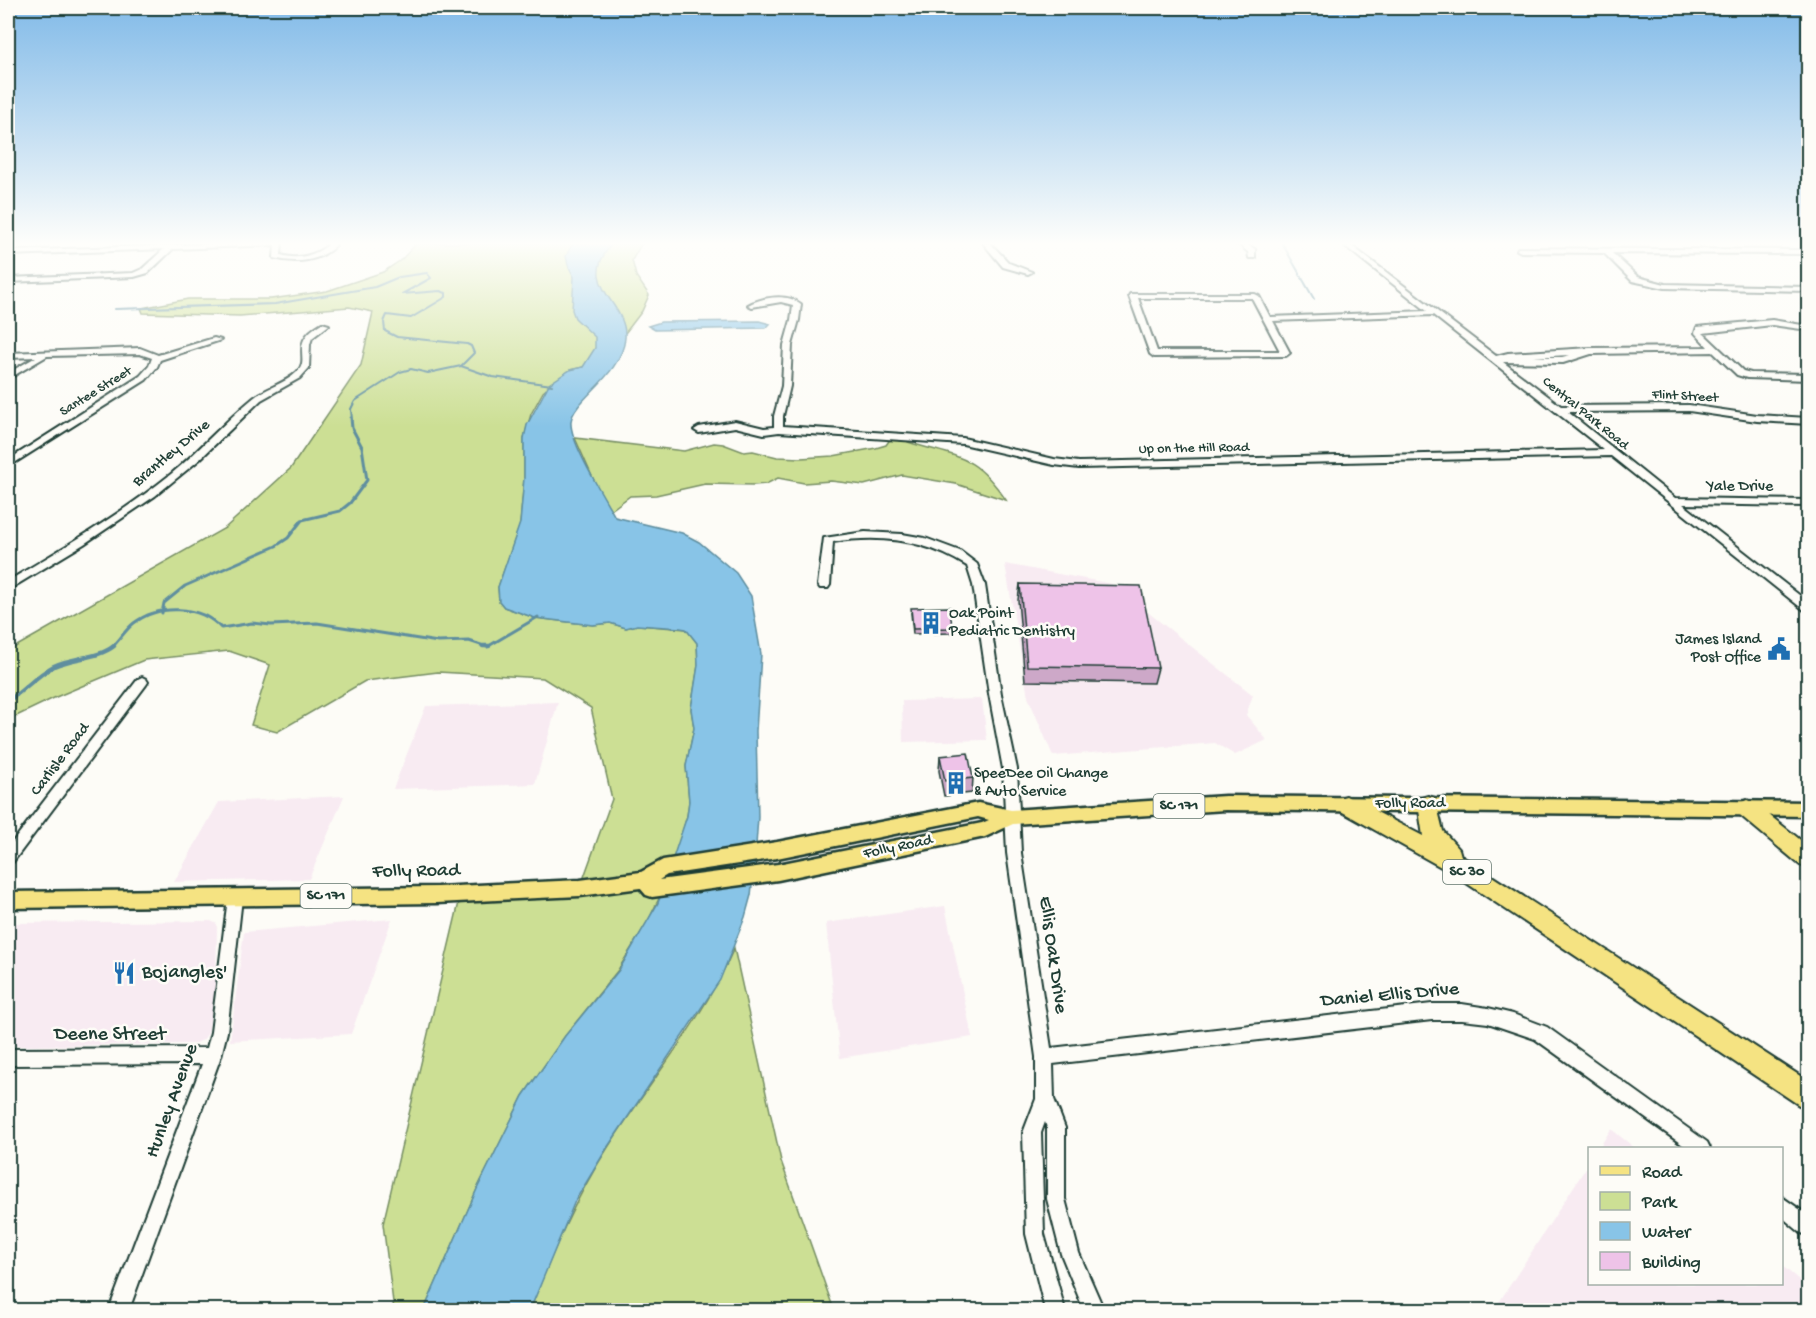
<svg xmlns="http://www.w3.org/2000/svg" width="1816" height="1318" font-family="'Gochi Hand',sans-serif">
	<rect width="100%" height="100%" fill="#fdfcf7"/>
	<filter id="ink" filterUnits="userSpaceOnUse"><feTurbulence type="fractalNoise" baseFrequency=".0167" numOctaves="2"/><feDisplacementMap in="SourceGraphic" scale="12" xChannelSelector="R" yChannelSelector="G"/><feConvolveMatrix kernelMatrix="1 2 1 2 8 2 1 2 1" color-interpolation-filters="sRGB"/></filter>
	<g filter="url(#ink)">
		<g fill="#f8ebf2">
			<path d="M1005 564 1112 584 1253 695 1246 715 1267 740 1235 755 1215 743 1053 756 1028 697Z"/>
			<path d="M982 699 987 740 903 742 902 701Z"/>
			<path d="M558 702 535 784 393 789 426 706Z"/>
			<path d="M344 796 309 879 174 882 219 802Z"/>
			<path d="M945 906 972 1037 840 1058 826 923Z"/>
			<path d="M392 919 351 1034 230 1041 244 932Z"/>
			<path d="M211 921 217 924 216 986 208 1033 203 1040 194 1044 8 1046V923Z"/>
			<path d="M1611 1129 1635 1148H1599Z"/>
			<path d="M1589 1163 1590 1284H1782V1266L1808 1287V1310H1494Z"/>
		</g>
		<g fill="#ccdf94" stroke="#768e64" stroke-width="1.5">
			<path d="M417 243H642L632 260 636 276 649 295 642 311 626 332 583 367 570 370 543 392 531 414 524 438V478L520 525 498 587 499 601 504 607 535 618 593 625 610 623 626 628 637 625 686 629 697 643 698 665 691 709 694 728 686 766 689 801 687 816 668 880 648 921 618 970 565 1036 523 1096 477 1189 424 1310H394L383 1224 461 894 580 888 612 799 591 708 543 678 438 672 365 681 277 732 251 725 270 665 229 651 144 660 56 697 8 720V651L225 528 291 468 361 365 373 312 349 307 240 316 143 313 141 308 188 299H271L327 291 383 272 401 260Z"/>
			<path d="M902 433 908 436V442C958 458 974 453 1006 500L956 484 902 475 864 485 831 481 804 483 778 478 766 484 754 485 705 484 656 495 630 496 611 510 599 492 575 438 684 451 714 443 723 444 744 452 753 451 777 457 801 458 833 456 876 448 886 445 891 438Z"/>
			<path d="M734 948 781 1161 834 1310H530C552 1254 574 1200 607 1149 649 1082 703 1021 734 948Z"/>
		</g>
		<g fill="#88c4e7" stroke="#5e8e9f" stroke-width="1.5">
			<path d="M573 243H613C574 284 628 302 625 338 622 375 574 399 571 421 569 442 605 498 615 517L682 533 699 542 736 573 751 596 761 654 756 731 758 817 755 859 751 895 745 917 720 980 607 1148 575 1201 530 1310H424L477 1189 523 1096 565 1036 619 970 658 903 687 816 689 801 686 766 694 728 691 709 698 665 697 643 686 629 680 628 637 625 626 628 610 623 593 625 535 618 504 607 499 601 498 587 520 523 524 478V438L527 425 549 384 570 370 583 367 595 348V337L575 318 572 310 574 277 568 265 566 256Z"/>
			<path d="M759 321 770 324 766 328 655 330 648 326 661 322Z"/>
		</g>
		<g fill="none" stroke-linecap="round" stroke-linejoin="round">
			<g stroke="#5e8e9f" stroke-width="2">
				<path d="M1282 243 1314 299"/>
				<path d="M115 309 275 304 375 287 399 277 427 273 431 278 402 294 440 291 446 293V297L411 318 387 315 384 322 385 331 397 337 467 344 471 346 474 353 461 366"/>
				<path d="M352 420 351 409 355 401 400 372 411 369 428 373 461 366 493 377 552 385"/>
			</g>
			<g stroke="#5e8e9f" stroke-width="3">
				<path d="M162 613 164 603 185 586 276 546 288 538 302 520 340 511 350 503 367 480 362 447 352 428 351 418"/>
				<path d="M112 647C120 640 125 630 134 623 159 604 200 605 221 628L252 623 271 625 317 623 438 642 469 641 487 647 538 617"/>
			</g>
			<g stroke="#5e8e9f" stroke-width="4.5">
				<path d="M483 646H489"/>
				<path d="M8 701C24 690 37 675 54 666 73 657 97 659 114 646"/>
			</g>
			<g stroke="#1f3d34" stroke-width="4">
				<g id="minor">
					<path d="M232 243H282L281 255C297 260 314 256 328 245L326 243H333L336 245C320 262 296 264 274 258L275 245 173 249 148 273 134 277 8 282V278L133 273 142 269 164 249 8 255V251Z"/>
					<path d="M983 243H990L1009 263 1032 272 1028 274 1003 267Z"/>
					<path d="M1237 243H1244L1255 249V258H1249L1248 252Z"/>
					<path d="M1341 243H1348L1496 356 1508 353 1590 348 1708 347 1695 333 1697 327 1772 320 1808 326V330L1772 325 1703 333 1743 371 1751 373 1808 374V380L1747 378 1737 375 1713 352 1591 354 1563 363 1503 362 1561 406 1689 405 1757 415 1808 418V424L1757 421 1689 411 1568 412 1675 498 1808 500V506L1683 504 1808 602V611L1804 610 1611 456 1079 468 1054 465 963 444 779 432 764 434 735 427 699 433 694 430 699 427 735 421 764 428 774 427V416L782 386 784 345 791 320 793 305 781 302 752 307 748 305C762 297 787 293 801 304L799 320 792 345 790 386 783 416V426L963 438 1054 459 1079 462 1604 450 1433 315 1273 321 1290 353 1286 356 1154 357 1150 354 1129 296 1130 294H1255L1259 296 1270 317 1427 311ZM1138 298H1252L1280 351H1157ZM1570 355 1562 357H1533Z"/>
					<path d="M1518 248 1808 250V254L1612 253 1638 277 1665 284 1808 287V291L1665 288 1632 281 1604 253 1521 252 1517 250Z"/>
					<path d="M322 323 329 325 312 338 310 344 309 368 300 378 261 400 199 460 155 496 84 544 8 590V581C63 548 120 515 171 474 199 451 223 423 251 400 264 388 285 384 297 372 312 358 287 343 322 323Z"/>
					<path d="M214 338 221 340 160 360 157 367 146 380 8 467V460L140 376 149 366 152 358 140 354 47 356 8 379V373L36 357 8 358V353L140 348 158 355Z"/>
					<path d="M865 532 902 534 925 538 960 551 977 564 985 585 1001 694 1017 769 1021 853 1051 1048 1432 1004H1462L1488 1008 1513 1014 1547 1027 1707 1142 1710 1148H1687L1535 1039 1488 1023 1462 1020H1432L1053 1064 1054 1099 1065 1128V1199L1079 1253 1104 1310H1084L1061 1254 1047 1199V1128L1045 1122 1041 1133 1044 1234 1065 1310H1045L1026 1234 1023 1133 1036 1099V1057L1007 853 1003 769 989 694 973 585 967 566C926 540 881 534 833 542L830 585 828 588H820L818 585 824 538Z"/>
					<path d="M142 677 146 679 148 682 146 685 13 862 8 864V848L138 679Z"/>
					<path d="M235 891 240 893 242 898 227 1032 221 1056 129 1310H109L202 1064 8 1065V1049L207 1048 211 1032 228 898 230 893Z"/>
					<path d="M1782 1197 1808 1215V1235L1801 1233 1782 1217Z"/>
				</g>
			</g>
			<g stroke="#1f3d34" stroke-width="5">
				<path id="major" d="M1225 796 1808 802V816L1225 810 1013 824 985 837 778 880 652 897 646 895 640 888 580 896 437 903 8 908V892L437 887 580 880 641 872 663 860 777 842 978 803 1011 810ZM978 817 989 820 982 823 778 864 659 880 667 875 777 858Z"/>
			</g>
			<g stroke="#1f3d34" stroke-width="4">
				<g id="highway">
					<path d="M1346 796 1423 836 1418 804 1421 798 1428 796 1435 798 1443 831 1459 849 1461 856 1808 1081V1109L1799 1105 1450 872 1339 810 1336 804 1339 798Z"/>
					<path d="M1747 800 1754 803 1808 846V867L1800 865 1740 815 1737 809 1740 803Z"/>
				</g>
			</g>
			<use href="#minor" fill="#fdfcf7" fill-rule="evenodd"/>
			<use href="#major" fill="#f5e382" fill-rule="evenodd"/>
			<use href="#highway" fill="#f5e382" fill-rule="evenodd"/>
		</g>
		<g fill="#cda8c8" stroke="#1f3d34" stroke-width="1.5">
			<path d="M1020 584 1158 668 1154 683 1025 681 1018 600Z"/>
			<path d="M911 613 952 628V633L913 634Z"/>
			<path d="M940 756 973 778 972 793 944 796 939 771Z"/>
		</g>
		<g fill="#eec3e8" stroke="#1f3d34" stroke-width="1.5">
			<path d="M1020 584 1141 586 1158 668 1027 666Z"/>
			<path d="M950 607 952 628 913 629 911 608Z"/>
			<path d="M968 753 973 778 945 781 940 756Z"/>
		</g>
	</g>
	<linearGradient id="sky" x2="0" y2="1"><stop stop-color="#81bae8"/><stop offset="0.57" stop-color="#fefefb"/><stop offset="1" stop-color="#fefefb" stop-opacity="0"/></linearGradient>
	<rect width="1816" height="427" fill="url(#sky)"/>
	<defs>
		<g id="building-bare" transform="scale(1.8)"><path d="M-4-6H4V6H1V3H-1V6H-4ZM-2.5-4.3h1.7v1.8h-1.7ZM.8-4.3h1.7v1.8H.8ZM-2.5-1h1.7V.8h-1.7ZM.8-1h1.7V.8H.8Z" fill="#1f6fb2" stroke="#fdfcf7" stroke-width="2.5" paint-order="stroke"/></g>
		<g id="civic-bare" transform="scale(1.8)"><path d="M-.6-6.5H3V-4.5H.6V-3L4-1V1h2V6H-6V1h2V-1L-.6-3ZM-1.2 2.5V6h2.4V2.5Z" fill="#1f6fb2" stroke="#fdfcf7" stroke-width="2.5" paint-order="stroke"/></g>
		<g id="restaurant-bare" transform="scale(1.8)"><path d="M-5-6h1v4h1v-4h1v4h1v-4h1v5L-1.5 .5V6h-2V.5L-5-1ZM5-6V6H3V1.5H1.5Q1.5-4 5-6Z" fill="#1f6fb2" stroke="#fdfcf7" stroke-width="2.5" paint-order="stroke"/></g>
	</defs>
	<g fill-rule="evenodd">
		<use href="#building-bare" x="931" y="623"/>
		<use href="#civic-bare" x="1779" y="649"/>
		<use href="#building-bare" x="956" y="783"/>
		<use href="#restaurant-bare" x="124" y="973"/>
	</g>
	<g text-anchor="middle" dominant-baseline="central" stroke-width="5" stroke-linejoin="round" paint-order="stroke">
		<g font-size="14" fill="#1f3d34" stroke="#fdfcf7">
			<text transform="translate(96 392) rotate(-32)">Santee Street</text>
			<text transform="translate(1685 397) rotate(3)">Flint Street</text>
			<text transform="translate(1585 414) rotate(39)">Central Park Road</text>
			<text transform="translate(1194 449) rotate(-1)">Up on the Hill Road</text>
		</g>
		<g fill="#fdfcf7" stroke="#62766e" stroke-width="1.5">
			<rect x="1153.5" y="794" width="51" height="24" rx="4.5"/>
			<rect x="1443" y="860" width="48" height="24" rx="4.5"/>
			<rect x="300.5" y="884" width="51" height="24" rx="4.5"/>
		</g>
		<g font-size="15" font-weight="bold" fill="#1f3d34">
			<text x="1179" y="806">SC 171</text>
			<text x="1467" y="872">SC 30</text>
			<text x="326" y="896">SC 171</text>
		</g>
		<g font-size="16" fill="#1f3d34" stroke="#fdfcf7">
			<text transform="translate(172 454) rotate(-40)">Brantley Drive</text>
			<text x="1740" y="487">Yale Drive</text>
			<text transform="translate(61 760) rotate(-53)">Carlisle Road</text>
			<text x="1410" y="804">Folly Road</text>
			<text transform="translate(898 848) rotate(-12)">Folly Road</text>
		</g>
		<g font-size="16" fill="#1f3d34" stroke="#fdfcf7" text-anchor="start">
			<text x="949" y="614">Oak Point<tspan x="949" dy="18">Pediatric Dentistry</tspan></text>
			<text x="1761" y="640" text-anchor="end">James Island<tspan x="1761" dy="18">Post Office</tspan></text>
			<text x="974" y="774">SpeeDee Oil Change<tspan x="974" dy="18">&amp; Auto Service</tspan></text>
		</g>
		<g font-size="20" fill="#1f3d34" stroke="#fdfcf7">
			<text transform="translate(416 872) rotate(-1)">Folly Road</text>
			<text transform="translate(1052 955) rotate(82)">Ellis Oak Drive</text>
			<text transform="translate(1390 996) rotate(-5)">Daniel Ellis Drive</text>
			<text x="110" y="1035">Deene Street</text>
			<text transform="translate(173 1101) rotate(-70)">Hunley Avenue</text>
		</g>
		<g font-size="20" fill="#1f3d34" stroke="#fdfcf7" text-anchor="start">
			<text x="142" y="973">Bojangles'</text>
		</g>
	</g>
	<rect width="1816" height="1318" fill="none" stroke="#fdfcf7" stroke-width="30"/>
	<rect x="15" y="15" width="1786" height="1288" fill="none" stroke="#1f3d34" stroke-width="2" filter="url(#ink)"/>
	<rect x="1588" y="1147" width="195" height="138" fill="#fdfcf7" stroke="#a4b0a9" stroke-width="1.5"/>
	<rect x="1600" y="1166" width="30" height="9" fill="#f5e382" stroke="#a4b0a9" stroke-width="1.5"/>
	<text x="1642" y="1177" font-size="18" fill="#1f3d34">Road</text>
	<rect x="1600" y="1192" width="30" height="18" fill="#ccdf94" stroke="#a4b0a9" stroke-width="1.5"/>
	<text x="1642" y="1207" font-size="18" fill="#1f3d34">Park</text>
	<rect x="1600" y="1222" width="30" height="18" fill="#88c4e7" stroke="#a4b0a9" stroke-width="1.5"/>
	<text x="1642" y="1237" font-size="18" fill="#1f3d34">Water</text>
	<rect x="1600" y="1252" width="30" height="18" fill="#eec3e8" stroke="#a4b0a9" stroke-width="1.5"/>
	<text x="1642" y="1267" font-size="18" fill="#1f3d34">Building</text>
</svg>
